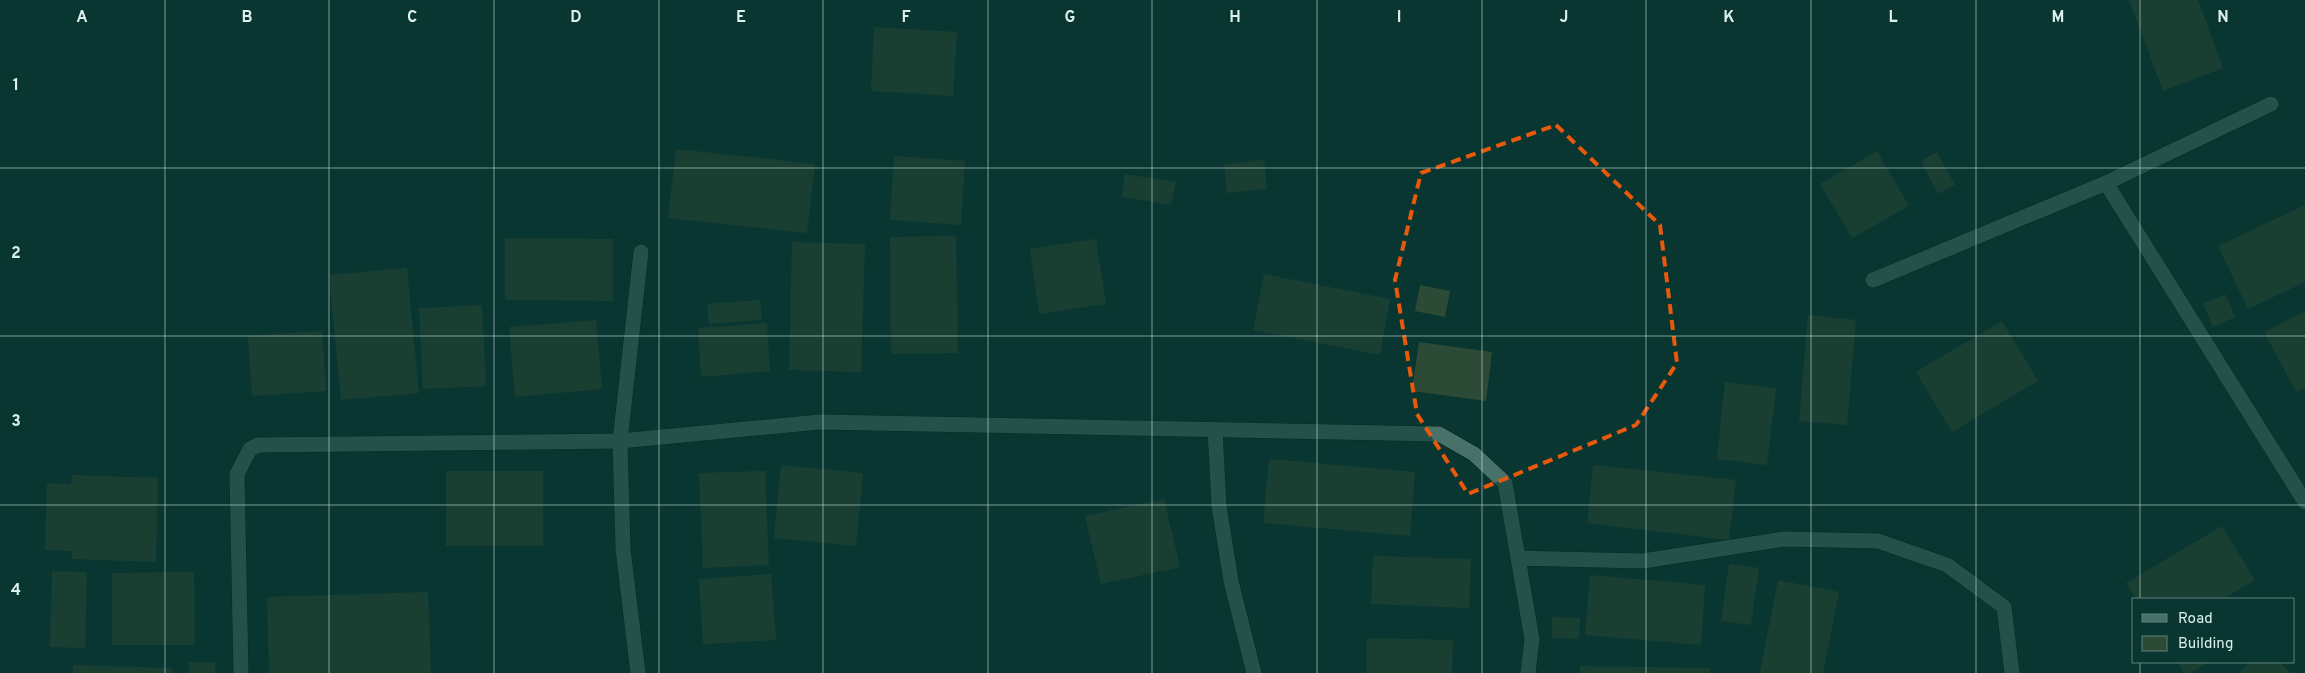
<svg xmlns="http://www.w3.org/2000/svg" width="2305" height="673" font-family="Overpass,sans-serif">
	<rect width="100%" height="100%" fill="#0a3631"/>
	<g fill="#2d4a37">
		<path d="M2129 0H2198L2223 68 2163 91Z"/>
		<path d="M874 27 957 32 953 96 871 91Z"/>
		<path d="M676 149 815 164 807 233 668 218Z"/>
		<path d="M1877 151 1909 206 1852 238 1820 184Z"/>
		<path d="M1937 152 1955 185 1938 194 1921 161Z"/>
		<path d="M894 156 965 161 961 225 890 220Z"/>
		<path d="M1264 160 1267 189 1227 193 1224 164Z"/>
		<path d="M1125 174 1176 182 1171 205 1122 197Z"/>
		<path d="M2305 205V282L2248 309 2218 246Z"/>
		<path d="M956 236 958 353 891 354 890 237Z"/>
		<path d="M505 238 613 239V301L505 300Z"/>
		<path d="M1096 239 1106 304 1039 314 1030 249Z"/>
		<path d="M792 242 865 244 861 372 789 370Z"/>
		<path d="M407 268 419 393 341 400 329 275Z"/>
		<path d="M1264 274 1390 299 1380 355 1253 330Z"/>
		<path d="M1420 285 1450 291 1445 317 1415 311Z"/>
		<path d="M2225 294 2235 317 2213 327 2203 304Z"/>
		<path d="M760 300 762 320 709 324 707 304Z"/>
		<path d="M482 305 486 386 423 389 419 308Z"/>
		<path d="M2305 311V387L2296 392 2264 332Z"/>
		<path d="M1808 315 1856 320 1847 425 1799 421Z"/>
		<path d="M596 320 602 389 515 397 509 327Z"/>
		<path d="M2002 321 2038 381 1952 432 1916 372Z"/>
		<path d="M767 323 770 371 701 377 698 328Z"/>
		<path d="M322 331 326 391 252 396 248 336Z"/>
		<path d="M1419 342 1492 352 1486 401 1412 391Z"/>
		<path d="M1725 382 1776 388 1767 465 1717 459Z"/>
		<path d="M1269 459 1415 472 1410 536 1263 523Z"/>
		<path d="M781 465 863 473 856 546 774 538Z"/>
		<path d="M1593 465 1736 480 1729 540 1587 523Z"/>
		<rect x="446" y="471" width="97" height="75"/>
		<path d="M765 471 769 565 703 568 699 473Z"/>
		<path d="M72 475 158 478 156 562 72 559V551L45 550 47 483 71 484Z"/>
		<path d="M1164 499 1180 567 1101 584 1085 516Z"/>
		<path d="M2222 526 2255 580 2222 599H2136L2126 583Z"/>
		<path d="M1373 556 1471 559 1469 608 1371 604Z"/>
		<path d="M1729 564 1759 568 1751 625 1721 621Z"/>
		<path d="M52 571 87 572 85 648 50 647Z"/>
		<path d="M194 572 195 645H112V573Z"/>
		<path d="M771 574 776 640 703 644 699 579Z"/>
		<path d="M1590 575 1705 585 1701 645 1585 635Z"/>
		<path d="M1778 580 1839 592 1823 673H1760Z"/>
		<path d="M428 592 431 673H269L267 597Z"/>
		<path d="M1552 617 1580 618 1579 639 1552 638Z"/>
		<path d="M1367 638 1453 640 1452 673H1366Z"/>
		<rect x="189" y="662" width="26" height="11"/>
		<path d="M2177 662H2208L2190 673H2184Z"/>
		<path d="M2250 662H2279L2291 673H2239Z"/>
		<path d="M73 665 172 668V673H73Z"/>
		<path d="M1580 666 1710 668V673H1580Z"/>
	</g>
	<g fill="none" stroke-linecap="round" stroke-linejoin="round">
		<g stroke="#001c18" stroke-width="16">
			<g id="minor">
				<path d="M2106 183 2305 502"/>
				<path d="M1873 280 2106 183 2271 104"/>
				<path d="M1215 429 1219 506 1231 581 1254 673"/>
				<path d="M1518 558 1643 561 1784 539 1878 541 1947 565 2004 607 2012 673"/>
				<path d="M241 673 237 474 250 449 258 445 620 441 820 422 1439 434 1474 454 1505 483 1532 639 1528 673"/>
				<path d="M638 673 623 549 620 441 641 252"/>
			</g>
		</g>
		<use href="#minor" stroke="#48716a" stroke-width="15"/>
	</g>
	<path d="M0 0H2305V673H0ZM1556 125 1660 225 1677 363 1636 425 1468 494 1417 414 1395 280 1421 173Z" fill="#0a3631" fill-opacity=".55" fill-rule="evenodd"/>
	<path fill="none" stroke="#e8590c" stroke-width="4" stroke-dasharray="10 6" stroke-linejoin="round" d="M1556 125 1660 225 1677 363 1636 425 1468 494 1417 414 1395 280 1421 173Z"/>
	<path fill="none" stroke="#dbf1ec" stroke-width="1" stroke-opacity="0.55" d="M165 0V673M329 0V673M494 0V673M659 0V673M823 0V673M988 0V673M1152 0V673M1317 0V673M1482 0V673M1646 0V673M1811 0V673M1976 0V673M2140 0V599M0 168H2305M0 336H2305M0 505H2305M2140 662V673"/>
	<g font-size="16" text-anchor="middle" font-weight="bold" fill="#dbf1ec" stroke="#0a3631" stroke-width="4" stroke-linejoin="round" paint-order="stroke">
		<text x="82" y="22">A</text>
		<text x="247" y="22">B</text>
		<text x="412" y="22">C</text>
		<text x="576" y="22">D</text>
		<text x="741" y="22">E</text>
		<text x="906" y="22">F</text>
		<text x="1070" y="22">G</text>
		<text x="1235" y="22">H</text>
		<text x="1399" y="22">I</text>
		<text x="1564" y="22">J</text>
		<text x="1729" y="22">K</text>
		<text x="1893" y="22">L</text>
		<text x="2058" y="22">M</text>
		<text x="2223" y="22">N</text>
		<text x="16" y="90">1</text>
		<text x="16" y="258">2</text>
		<text x="16" y="426">3</text>
		<text x="16" y="595">4</text>
	</g>
	<rect x="2132" y="598" width="162" height="65" fill="#0a3631" stroke="#5e817c"/>
	<rect x="2142" y="614" width="25" height="8" fill="#48716a" stroke="#5e817c"/>
	<text x="2178" y="623" font-size="15" fill="#dbf1ec">Road</text>
	<rect x="2142" y="636" width="25" height="15" fill="#2d4a37" stroke="#5e817c"/>
	<text x="2178" y="648" font-size="15" fill="#dbf1ec">Building</text>
</svg>
